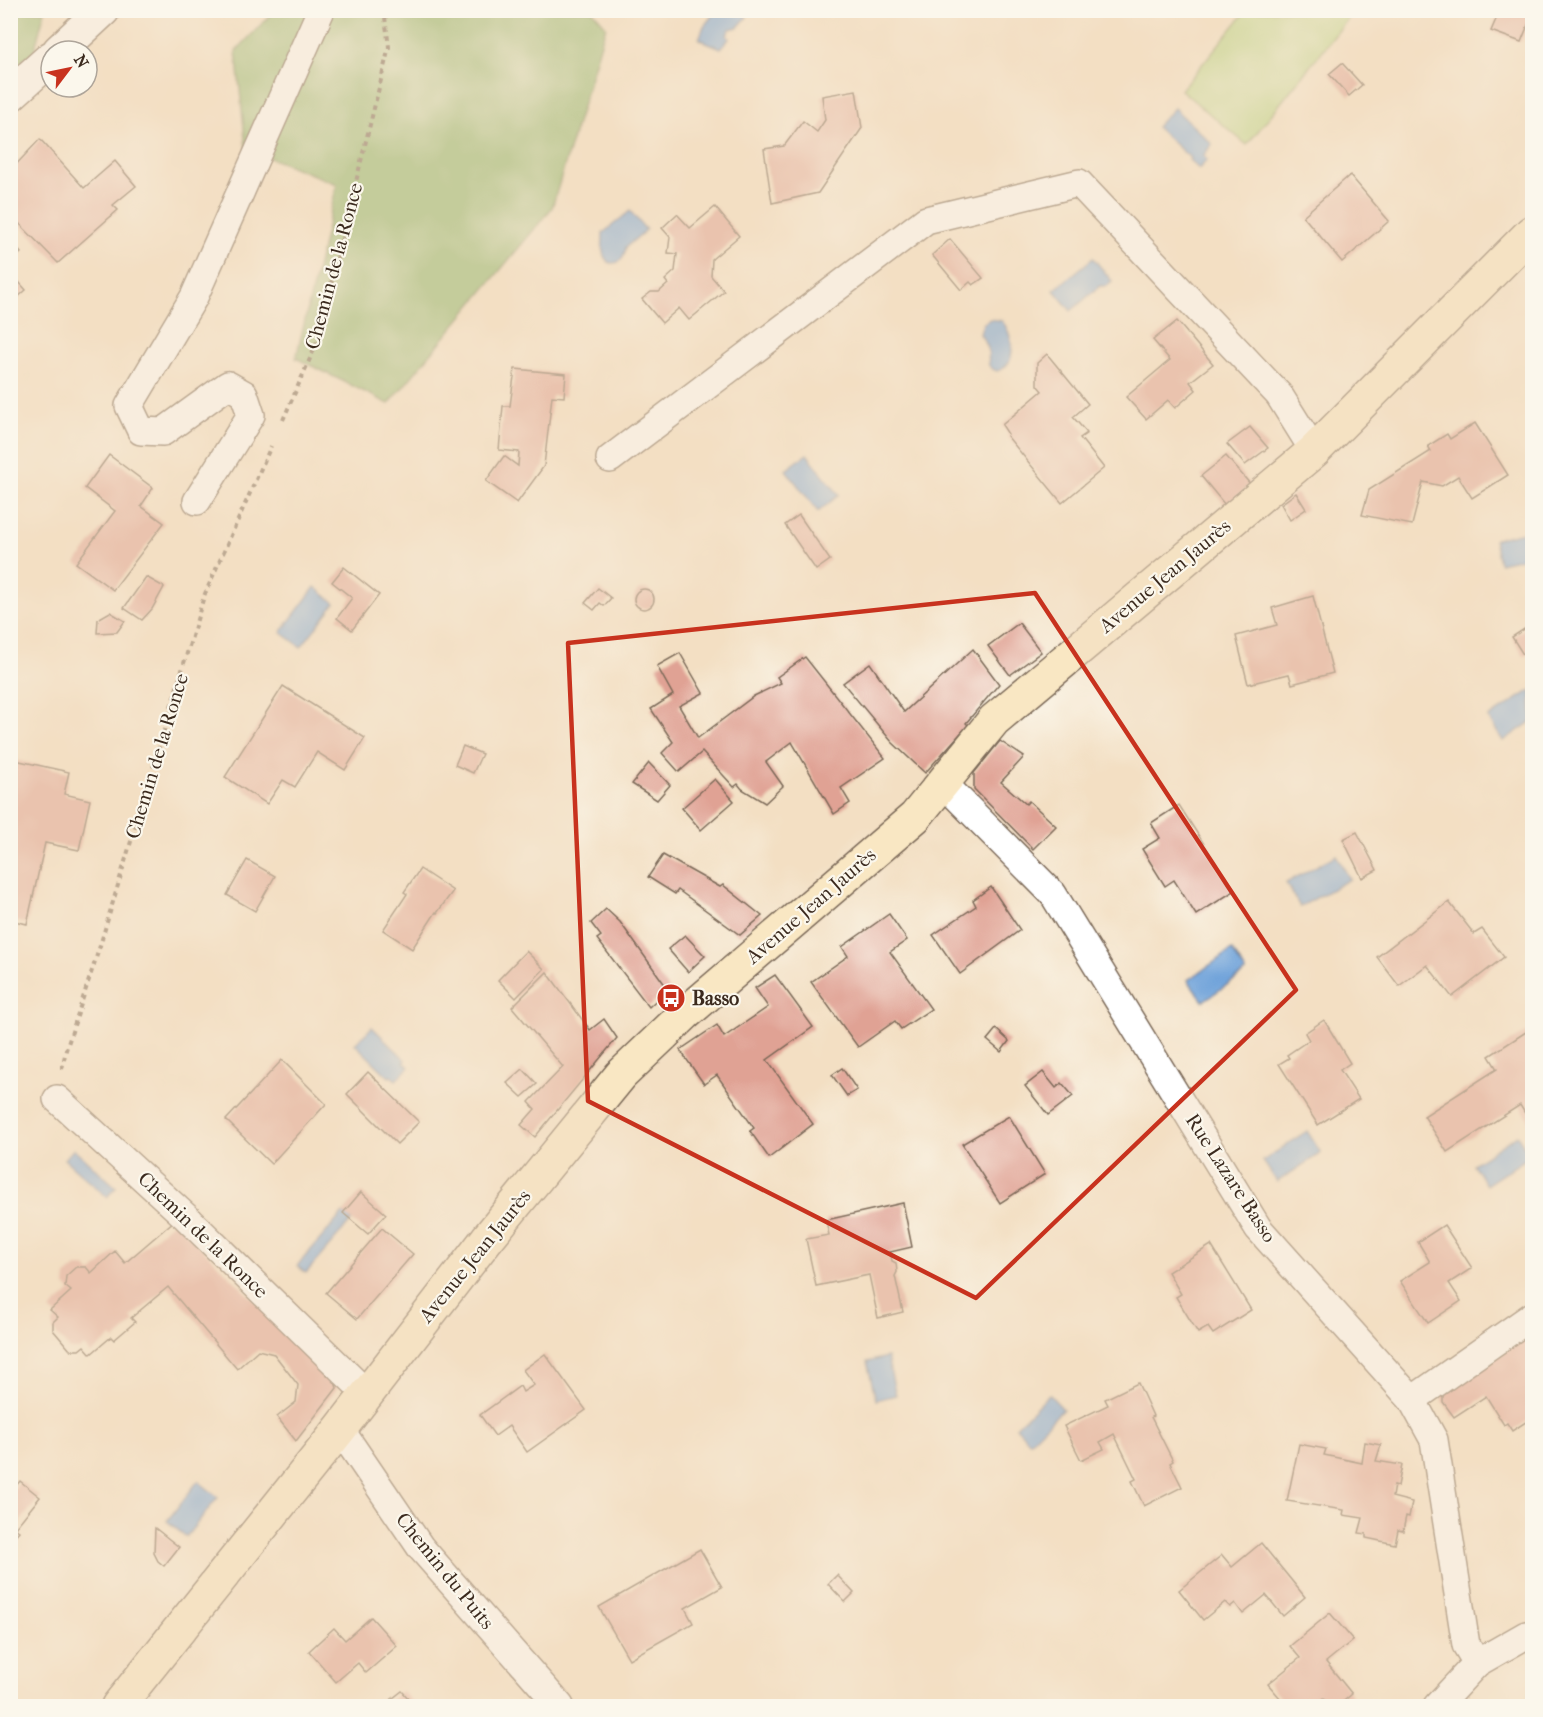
<svg xmlns="http://www.w3.org/2000/svg" width="1543" height="1717" font-family="'IM FELL French Canon',serif">
	<rect width="100%" height="100%" fill="#fbf7ec"/>
	<filter id="ink" filterUnits="userSpaceOnUse"><feTurbulence type="fractalNoise" baseFrequency=".0167" numOctaves="2"/><feDisplacementMap in="SourceGraphic" scale="12" xChannelSelector="R" yChannelSelector="G"/><feConvolveMatrix kernelMatrix="1 2 1 2 8 2 1 2 1" color-interpolation-filters="sRGB"/></filter>
	<filter id="wash" filterUnits="userSpaceOnUse"><feTurbulence type="fractalNoise" baseFrequency=".008" numOctaves="4" result="noise"/><feDisplacementMap in="SourceGraphic" scale="24" xChannelSelector="R" yChannelSelector="G"/><feGaussianBlur stdDeviation="1.35" result="paint"/><feColorMatrix in="noise" values="0 0 0 0 0 0 0 0 0 0 0 0 0 0 0 0 0 1.4 0 .05"/><feComposite in="paint" operator="in"/></filter>
	<g filter="url(#wash)">
		<rect width="100%" height="100%" fill="#f3dfc3"/>
		<path fill="#b0d37b" stroke="#767e4c" stroke-width="1.5" d="M1355 10 1247 145 1181 90 1246 11Z"/>
		<g fill="#8cb56b" stroke="#647044" stroke-width="1.5">
			<path d="M427 10 430 16 439 10H592L606 26 552 208 389 404 296 358 337 184 246 149 236 51 274 11Z"/>
			<path d="M11 11H45L34 52 11 71Z"/>
		</g>
		<g fill="#6ea2da" stroke="#54667c" stroke-width="1.5">
			<path d="M716 11H742L747 17 738 27 730 29 727 35 729 39 721 48 699 39 704 26Z"/>
			<path d="M1174 108 1212 144 1203 156 1207 160 1199 169 1189 160 1190 158 1156 127Z"/>
			<path d="M630 211 646 230 626 247C624 257 622 264 610 263 600 257 603 245 603 233Z"/>
			<path d="M1093 258 1112 281 1106 286H1100L1071 311 1054 290Z"/>
			<path d="M990 319 1002 321C1013 334 1019 365 997 371 983 366 991 359 988 349 987 343 983 339 980 334L983 324Z"/>
			<path d="M807 454 839 495 818 512 786 470Z"/>
			<path d="M1532 530V556L1499 563 1494 539Z"/>
			<path d="M315 587 335 603 301 647 281 632Z"/>
			<path d="M1531 690 1532 721 1503 741 1488 718Z"/>
			<path d="M1336 855 1350 879 1300 907 1286 883Z"/>
			<path d="M1232 950 1246 972 1203 1001 1188 980Z"/>
			<path d="M372 1027 406 1060 404 1062 409 1067 396 1080 391 1076 389 1077 355 1044Z"/>
			<path d="M1307 1131 1321 1153 1277 1182 1263 1161Z"/>
			<path d="M1517 1135 1530 1156 1486 1185 1473 1164Z"/>
			<path d="M74 1149 116 1187 107 1197 64 1159Z"/>
			<path d="M343 1213 352 1220 306 1273 297 1266Z"/>
			<path d="M887 1357 896 1395 876 1400 867 1362Z"/>
			<path d="M1049 1394 1063 1409 1030 1442 1016 1427Z"/>
			<path d="M198 1481 218 1497 186 1537 167 1521Z"/>
		</g>
		<g id="blocks">
			<g fill="#e0a294">
				<path d="M1500 10H1532V15L1521 42 1491 31Z"/>
				<path d="M1342 63 1362 85 1349 96 1329 74Z"/>
				<path d="M856 90 862 128 818 193 772 203 764 149 784 146 803 121 817 132 825 120 822 96Z"/>
				<path d="M40 139 84 188 115 161 136 186 113 205 118 210 58 263 10 214V171Z"/>
				<path d="M1350 175 1389 221 1342 262 1303 216Z"/>
				<path d="M715 207 739 236 712 259 711 276 724 291 689 320 679 308 662 323 642 299 651 292H659L668 284 665 280 675 271 677 254 668 253 670 237 662 228 677 214 690 228Z"/>
				<path d="M950 239 983 278 973 285 970 282 961 290 932 255Z"/>
				<path d="M10 240 21 253 10 262Z"/>
				<path d="M10 272 26 290 10 304Z"/>
				<path d="M1177 321 1213 364 1190 382 1196 390 1175 408 1168 400 1146 419 1126 397 1170 360 1153 340Z"/>
				<path d="M1047 354 1088 404 1073 417 1087 433 1080 438 1104 468 1062 503 1007 436 1008 434 1002 425 1042 391 1037 385V363Z"/>
				<path d="M515 369 566 374 564 397 552 396 544 466 517 503 486 481 504 456 518 466 519 452 499 450 503 406H510Z"/>
				<path d="M1475 423 1508 475 1472 498 1458 476 1442 486 1423 482 1412 525 1362 515 1369 490 1431 451 1428 446 1447 434 1450 439Z"/>
				<path d="M1250 427 1268 448 1245 465 1227 444Z"/>
				<path d="M109 455 153 488 141 506 164 523 113 590 76 563 115 511 85 488Z"/>
				<path d="M1226 456 1251 485 1225 505 1201 476Z"/>
				<path d="M1296 493 1306 509 1290 520 1281 504Z"/>
				<path d="M799 515 830 560 816 570 785 525Z"/>
				<path d="M344 567 379 595 352 630 337 618 352 598 332 582Z"/>
				<path d="M146 577 164 587 152 609 142 620 124 608Z"/>
				<path d="M598 588 611 598 604 606 600 603 594 610 585 603Z"/>
				<circle cx="644" cy="599" r="10"/>
				<path d="M1313 596 1333 673 1292 684 1289 674 1248 684 1236 636 1277 625 1272 608Z"/>
				<path d="M110 612 125 621 117 632 97 633 98 619Z"/>
				<path d="M1019 623 1041 652 1010 675 988 646Z"/>
				<path d="M1532 624V651L1524 656 1512 637Z"/>
				<path d="M973 649 999 684 966 723 968 725 925 773 892 742 843 683 870 663 904 712Z"/>
				<path d="M680 653 703 693 679 706 698 738 754 696 781 683 777 677 805 657 885 758 841 788 850 803 834 814 792 742 766 762 783 786 765 803 742 789 738 784 734 787 702 752 679 772 662 753 673 742 651 709 673 695 657 666Z"/>
				<path d="M283 686 365 738 345 770 317 752 295 787 283 780 267 804 225 777Z"/>
				<path d="M1000 741 1024 757 1001 782 1026 804 1029 801 1056 826 1033 849 974 789V773Z"/>
				<path d="M463 746 482 754 473 773 455 765Z"/>
				<path d="M15 760 69 772 64 794 90 800 79 850 45 843 27 924 10 920V781Z"/>
				<path d="M649 763 670 785 657 800 632 784Z"/>
				<path d="M715 779 734 801 701 830 682 808Z"/>
				<path d="M1179 805 1234 891 1196 915 1174 880 1165 886 1142 849 1160 838 1151 823Z"/>
				<path d="M1357 832 1377 870 1362 878 1343 839Z"/>
				<path d="M663 855 720 887 723 885 762 916 740 935 678 890 675 894 648 877Z"/>
				<path d="M247 860 275 876 255 911 227 895Z"/>
				<path d="M420 869 453 891 437 913 436 912 412 949 383 930 407 894 404 892Z"/>
				<path d="M991 887 1020 930 960 974 933 935 976 906 973 900Z"/>
				<path d="M1449 902 1474 934 1482 929 1504 957 1452 997 1427 965 1399 986 1377 957Z"/>
				<path d="M606 909 620 922 668 989 649 1007 597 939 601 936 591 923Z"/>
				<path d="M889 914 907 940 890 952 931 1009 901 1029 895 1021 858 1047 811 982 848 956 842 947Z"/>
				<path d="M685 935 705 956 688 972 668 949Z"/>
				<path d="M526 951 544 969 516 998 498 980Z"/>
				<path d="M547 972 590 1030 604 1019 617 1038 535 1137 521 1125 535 1109 529 1102 563 1067 512 1007Z"/>
				<path d="M775 975 813 1027 767 1060 813 1124 769 1158 750 1131 754 1128 717 1075 704 1084 680 1050 717 1025 724 1037 768 1007 755 988Z"/>
				<path d="M1324 1020 1350 1063 1340 1070 1359 1099 1318 1125 1279 1064 1289 1058 1287 1055 1309 1040 1305 1033Z"/>
				<path d="M1532 1028V1125L1520 1105 1447 1152 1424 1116 1497 1069 1489 1056Z"/>
				<path d="M996 1029 1009 1041 1001 1052 987 1040Z"/>
				<path d="M282 1060 326 1104 271 1164 226 1120Z"/>
				<path d="M842 1068 857 1090 847 1096 832 1075Z"/>
				<path d="M523 1069 537 1084 522 1097 507 1083Z"/>
				<path d="M368 1072 419 1122 397 1144 347 1094Z"/>
				<path d="M1043 1072 1056 1088 1062 1083 1073 1096 1048 1115 1025 1086Z"/>
				<path d="M1009 1116 1045 1174 1000 1203 962 1144Z"/>
				<path d="M361 1192 386 1214 368 1234 343 1213Z"/>
				<path d="M903 1203 912 1247 890 1252 892 1261 896 1263 897 1272 895 1276 903 1312 878 1318 869 1275 816 1286 806 1239 829 1235 826 1220Z"/>
				<path d="M174 1221 334 1379 337 1388 296 1441 277 1417 296 1402 298 1385 274 1354 258 1350 237 1369 168 1287 131 1318 135 1322 114 1340 111 1337 91 1354 84 1346 79 1350H70L53 1330V1322L58 1317 50 1310 71 1291 65 1286 66 1276 76 1267H86L91 1273 115 1251 125 1263Z"/>
				<path d="M1444 1225 1472 1268 1449 1283 1461 1301 1428 1323 1400 1281 1430 1262 1418 1242Z"/>
				<path d="M382 1228 413 1254 357 1319 326 1293Z"/>
				<path d="M1211 1245 1251 1310 1213 1334 1208 1327 1198 1333 1176 1297 1181 1294 1168 1272Z"/>
				<path d="M1532 1333V1418L1512 1431 1507 1423 1504 1425 1486 1396 1454 1417 1443 1402V1393Z"/>
				<path d="M545 1354 586 1410 527 1452 509 1426 495 1436 480 1415 520 1386 523 1392 534 1385 523 1370Z"/>
				<path d="M1138 1383 1153 1416 1151 1417 1173 1461 1170 1463 1182 1487 1144 1506 1132 1481 1136 1479 1114 1434 1100 1442 1104 1449 1081 1460 1064 1426 1108 1405 1105 1399Z"/>
				<path d="M1365 1442 1381 1445 1376 1461 1402 1465 1398 1486 1394 1485 1392 1497 1412 1502 1409 1517 1406 1516 1403 1531 1398 1530 1395 1544 1366 1538V1534L1359 1533 1363 1518 1343 1515 1344 1510 1287 1501 1299 1444 1326 1449 1324 1455 1362 1463Z"/>
				<path d="M20 1481 40 1497 15 1528 19 1531 10 1541V1493Z"/>
				<path d="M155 1528 179 1547 164 1566 158 1561 154 1553Z"/>
				<path d="M1261 1543 1305 1597 1283 1616 1266 1595 1243 1614 1235 1603 1230 1607 1225 1602 1203 1620 1179 1590 1222 1555 1232 1567Z"/>
				<path d="M700 1549 722 1587 685 1608 693 1623 629 1659 599 1607Z"/>
				<path d="M837 1575 854 1593 845 1602 828 1584Z"/>
				<path d="M1330 1613 1353 1640 1326 1662 1352 1694 1338 1706H1330L1323 1698 1314 1706H1287L1268 1684 1300 1658 1290 1646Z"/>
				<path d="M371 1617 397 1646 366 1673 358 1663 336 1682 309 1651 334 1628 345 1640Z"/>
				<path d="M402 1691 415 1706H383Z"/>
			</g>
		</g>
	</g>
	<g filter="url(#ink)">
		<use href="#blocks" fill-opacity="0" stroke="#7b6958" stroke-width="1.5"/>
		<g fill="none" stroke-linecap="round" stroke-linejoin="round">
			<g stroke="#7b6958" stroke-width="30">
				<g id="minor">
					<path d="M610 459 926 220 1079 183 1279 395 1314 451"/>
					<path d="M197 501 251 415 244 394 228 385 163 432 141 431 129 406 194 297 321 10"/>
					<path d="M944 784 1053 894 1258 1228 1412 1400 1434 1440 1466 1645 1477 1663"/>
					<path d="M57 1099 186 1217 366 1393"/>
					<path d="M1412 1400 1532 1316"/>
					<path d="M340 1429 421 1548 560 1706"/>
					<path d="M1437 1706 1477 1663 1526 1635 1532 1634"/>
				</g>
			</g>
			<g stroke="#7b6958" stroke-width="36">
				<g id="tertiary">
					<path d="M59 51 103 10"/>
					<path d="M10 95 51 58"/>
				</g>
			</g>
			<g stroke="#7b6958" stroke-width="36">
				<path id="secondary" d="M118 1706 340 1429 487 1239 621 1075 685 1014 915 817 994 720 1314 451 1532 232"/>
			</g>
			<g stroke="#7b6958" stroke-width="4" stroke-dasharray="4.5 4.5" stroke-linecap="butt">
				<path d="M283 420 316 345 389 47 384 10"/>
				<path d="M62 1069 66 1050 99 949 204 596 271 446"/>
			</g>
			<use href="#minor" stroke="#fff" stroke-width="27"/>
			<use href="#tertiary" stroke="#fff" stroke-width="33"/>
			<use href="#secondary" stroke="#f9e7c3" stroke-width="33"/>
		</g>
	</g>
	<path d="M0 0H1543V1717H0ZM1035 593 1296 990 976 1298 588 1101 568 643Z" fill="#f3dfc3" fill-opacity=".55" fill-rule="evenodd"/>
	<path fill="none" stroke="#c8321e" stroke-width="4.5" stroke-linejoin="round" d="M1035 593 1296 990 976 1298 588 1101 568 643Z"/>
	<defs>
		<g id="bus-disc" transform="scale(1.5)"><circle r="9.5" fill="#c8321e" stroke="#fbf7ec"/><path d="M-5-6H5V4H4V6H2V4H-2V6H-4V4H-5ZM-3.5-4V0h7V-4ZM-3.5 1.2v1.5H-2V1.2ZM2 1.2v1.5H3.5V1.2Z" fill="#fff"/></g>
	</defs>
	<g fill-rule="evenodd">
		<use href="#bus-disc" x="671" y="998"/>
	</g>
	<g text-anchor="middle" dominant-baseline="central" stroke-width="4.5" stroke-linejoin="round" paint-order="stroke">
		<g font-size="20" fill="#3b2a1e" stroke="#fbf7ec">
			<text transform="translate(334 266) rotate(-75)">Chemin de la Ronce</text>
			<text transform="translate(1165 576) rotate(-40)">Avenue Jean Jaurès</text>
			<text transform="translate(157 756) rotate(-73)">Chemin de la Ronce</text>
			<text transform="translate(811 906) rotate(-41)">Avenue Jean Jaurès</text>
			<text transform="translate(1231 1178) rotate(57)">Rue Lazare Basso</text>
			<text transform="translate(203 1235) rotate(44)">Chemin de la Ronce</text>
			<text transform="translate(475 1256) rotate(-51)">Avenue Jean Jaurès</text>
			<text transform="translate(445 1571) rotate(51)">Chemin du Puits</text>
		</g>
		<g font-size="20" font-weight="bold" fill="#3b2a1e" stroke="#fbf7ec" text-anchor="start">
			<text x="692" y="998">Basso</text>
		</g>
	</g>
	<rect width="1543" height="1717" fill="none" stroke="#fbf7ec" stroke-width="36"/>
	<g transform="translate(69 69) rotate(58)"><circle r="28" fill="#fbf7ec" stroke="#aea59a" stroke-width="1.5"/>
	<path d="M0-4.5L10 22L0 15L-10 22Z" fill="#c8321e"/>
	<text y="-9" font-size="16" font-weight="bold" text-anchor="middle" fill="#3b2a1e">N</text>
	</g>
</svg>
